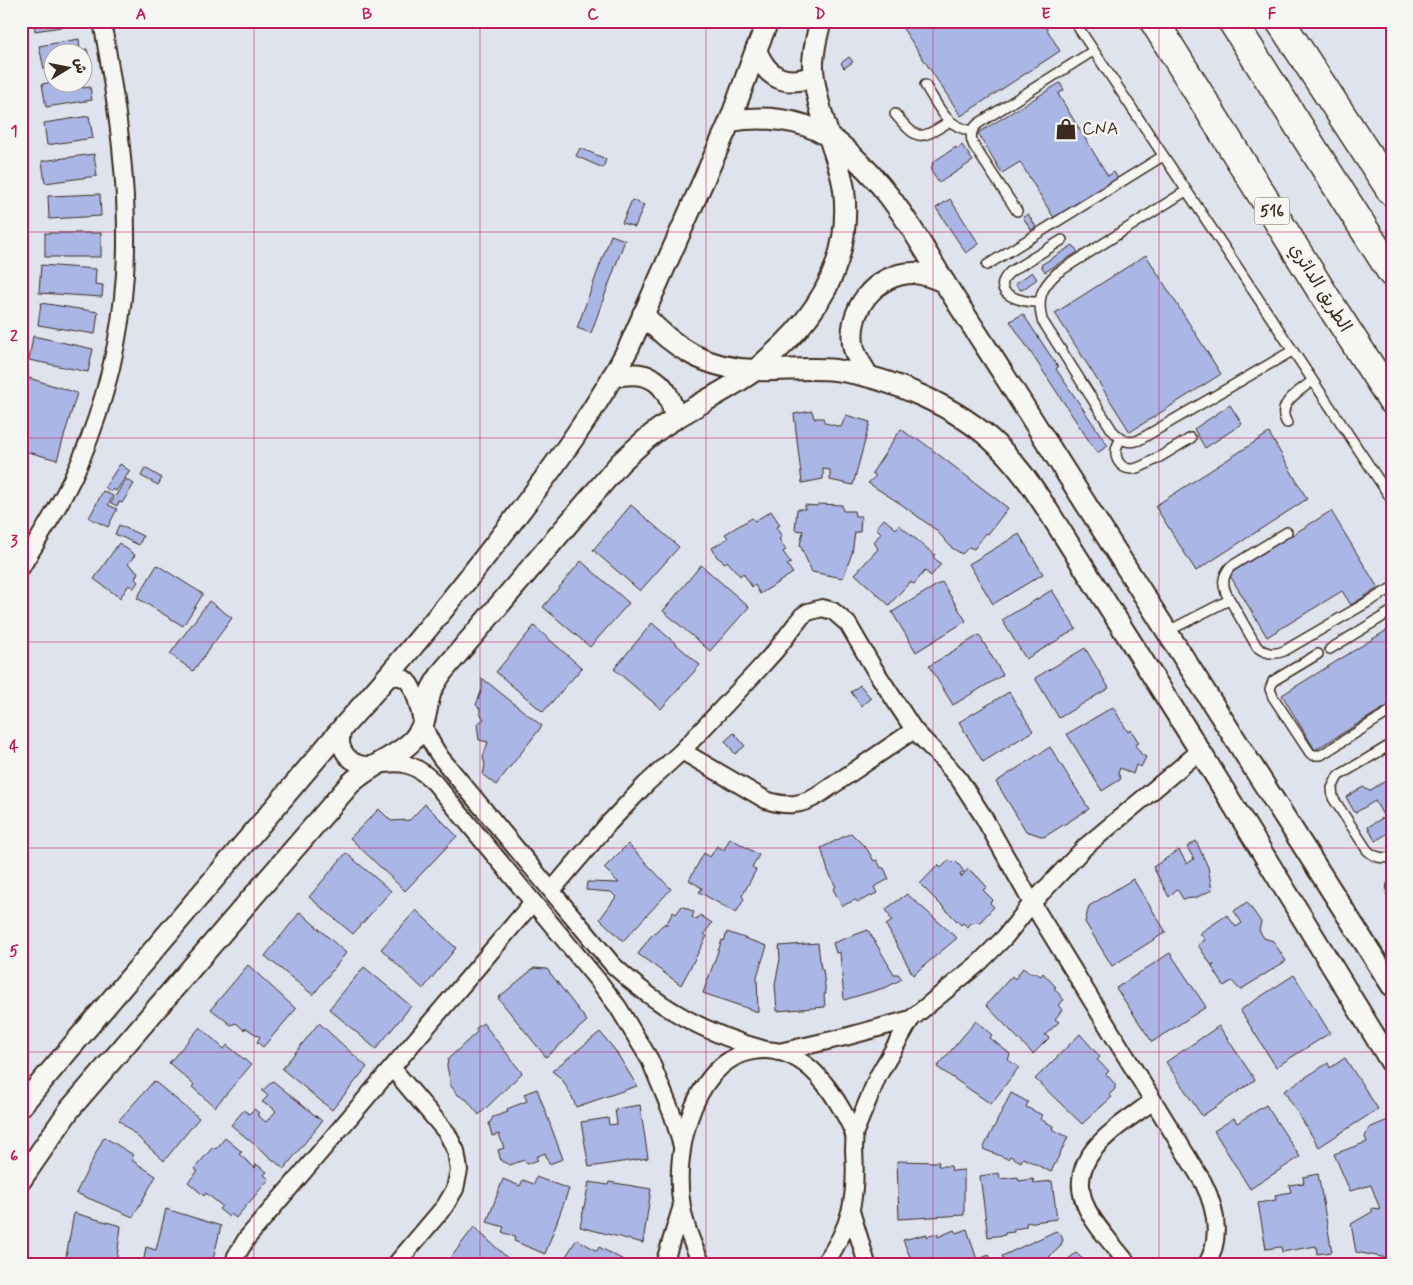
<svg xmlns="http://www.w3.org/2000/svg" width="1413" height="1285" font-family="Mynerve,'Playpen Sans Arabic',sans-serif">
	<rect width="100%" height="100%" fill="#dfe3ee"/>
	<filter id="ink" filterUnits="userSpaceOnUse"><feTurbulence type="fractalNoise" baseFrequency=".02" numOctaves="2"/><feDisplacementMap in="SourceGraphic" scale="10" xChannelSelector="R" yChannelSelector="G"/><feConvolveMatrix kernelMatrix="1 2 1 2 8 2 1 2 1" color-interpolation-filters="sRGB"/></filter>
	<g filter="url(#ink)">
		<g fill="#aab6e6" stroke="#3b2a1e">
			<path d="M34 21H81V24L35 31Z"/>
			<path d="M898 21H1042L1060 51 961 116Z"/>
			<path d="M79 39 80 50 87 49 90 62 82 63V52H52V68L44 69 39 46Z"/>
			<path d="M849 57 853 62 844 68 841 63Z"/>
			<path d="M52 82H82L83 88 90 87 92 100 46 107 42 84Z"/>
			<path d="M1060 83 1064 90 1058 94 1108 176 1114 172 1118 179 1054 218 1020 162 1002 173 978 133Z"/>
			<path d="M89 116 93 138 47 145 44 123Z"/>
			<path d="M962 145 973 161 939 183 931 171 933 162 956 147 957 149Z"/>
			<path d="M580 148 606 159 603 168 576 156Z"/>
			<path d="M94 154 97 176 45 183 42 161Z"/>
			<path d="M100 194 101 216 49 219 48 196Z"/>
			<path d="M950 199 979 244 966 253 936 208Z"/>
			<path d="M632 200 644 205 635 227 622 223Z"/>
			<path d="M1028 214 1036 227 1031 230 1023 217Z"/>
			<rect x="45" y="233" width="56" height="24"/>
			<path d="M611 235 625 240 591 333 577 328Z"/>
			<path d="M1073 245 1078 252 1045 272 1041 265Z"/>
			<path d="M1146 255 1221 374 1130 432 1055 313Z"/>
			<path d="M41 265 96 269 95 284 103 285 102 297 39 293Z"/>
			<path d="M1032 272 1037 279 1022 290 1019 289 1015 284Z"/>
			<path d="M41 303 98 312 95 334 38 325Z"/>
			<path d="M1023 314 1058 367 1056 369 1108 446 1097 453 1010 321Z"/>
			<path d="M33 336 93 349 88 372 29 360Z"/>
			<path d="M29 378 77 393 57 460 21 450V405Z"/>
			<path d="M1230 405 1242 424 1205 448 1194 429Z"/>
			<path d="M812 411 814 418H823L825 423 841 427 846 415 870 422 853 485 830 480V470L823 469V479L802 483 794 414Z"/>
			<path d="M901 429 914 439 917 438 1008 508 988 534 986 533 974 549 969 547 962 554 952 548 936 530 901 504 868 483 876 476 872 473Z"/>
			<path d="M1269 433 1307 499 1196 571 1155 506Z"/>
			<path d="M120 464 130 471 116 491 113 489 111 492 105 487Z"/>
			<path d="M145 468 162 478 158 485 141 476Z"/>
			<path d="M126 479 134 484 122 503 119 502 117 506 111 503Z"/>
			<path d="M103 491 113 496 108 505 117 509 108 527 89 518Z"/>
			<path d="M818 504 842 505 843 511H854L855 516H861L860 532H855L852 553 843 578 812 572 800 545 803 531 795 530 797 509H805V505L817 506Z"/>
			<path d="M631 505 679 547 640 591 593 550Z"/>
			<path d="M771 511 780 525 776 527 782 537 779 539 786 550 783 552 791 563 787 565 793 573 760 594 755 585 752 587 743 573 740 576 727 561 725 563 717 557 712 548 728 538 725 534 752 518 755 521Z"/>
			<path d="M1331 511 1378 588 1351 605 1342 591 1267 637 1229 574Z"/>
			<path d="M884 519 896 529 899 525 935 555 933 557 941 564 931 576 925 571 914 584 910 582 889 605 855 574 878 549 874 542 881 533 876 528Z"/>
			<path d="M119 525 143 536 139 545 115 534Z"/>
			<path d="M1019 534 1043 574 993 604 969 564Z"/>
			<path d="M119 543 135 555 128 564 138 572 135 579 138 582 133 589 129 585 120 598 94 579Z"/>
			<path d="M581 561 629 603 590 647 543 607Z"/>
			<path d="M157 565 203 594 183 626 137 598Z"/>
			<path d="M701 565 749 607 710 651 663 611Z"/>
			<path d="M942 582 966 621 916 652 892 612Z"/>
			<path d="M1052 590 1076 629 1026 659 1002 620Z"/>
			<path d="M209 601 232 618 193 671 170 654Z"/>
			<path d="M652 623 700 665 661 709 614 669Z"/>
			<path d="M534 626 582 668 543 712 496 672Z"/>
			<path d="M1392 627V703L1315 750 1282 695Z"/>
			<path d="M979 635 1003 675 953 705 929 666Z"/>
			<path d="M1085 648 1109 688 1059 718 1035 678Z"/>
			<path d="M482 678 542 726 496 785 483 775 485 765 483 757 488 742 479 740 477 724 484 719 480 713V709L476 705 482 689Z"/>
			<path d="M860 685 871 698 861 706 851 692Z"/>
			<path d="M1009 692 1033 731 983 762 959 722Z"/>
			<path d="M1113 707 1128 732 1131 730 1139 743 1135 745 1142 755 1146 757 1141 767 1136 765 1133 774 1120 768 1118 773 1121 779 1102 791 1067 734Z"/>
			<path d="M734 733 745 746 735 754 725 741Z"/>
			<path d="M1050 747 1089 809 1044 837 1026 831 996 782Z"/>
			<path d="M1392 777V831L1375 841 1368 827 1384 817 1375 801 1355 813 1346 797 1363 787 1369 791Z"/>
			<path d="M425 804 457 836 405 891 350 838 379 809 391 821 410 820Z"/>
			<path d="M851 833 867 849 874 861 877 860 881 868H884L889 879 874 887 877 893 858 902 855 900 842 906 833 889 836 887 828 871 821 848Z"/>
			<path d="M730 838 759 855 752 867 756 870 742 896 744 899 736 913 699 892 702 888 689 880 704 853 710 857 717 846 724 850Z"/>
			<path d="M1196 841 1208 867 1212 890 1195 898 1183 899 1177 889 1169 897 1153 867 1179 850 1187 864 1194 859 1187 847Z"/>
			<path d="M628 844 671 889 623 941 600 919 616 897 611 892 586 890 587 882 619 883 604 868Z"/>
			<path d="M346 853 391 891 353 934 309 897Z"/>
			<path d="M949 860 953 863 955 861 960 866 964 872 960 874 961 877 968 869 978 877 987 887 983 890 993 900 990 903 994 907 980 922 971 923 968 927 963 923 961 925 920 884 938 865 941 868Z"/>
			<path d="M1133 879 1166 932 1112 966 1085 922 1089 906Z"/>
			<path d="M907 894 957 938 913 975 886 925 892 921 886 909Z"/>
			<path d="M1247 902 1261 922 1259 930 1264 938 1273 941 1286 961 1240 990 1232 981 1224 986 1212 967 1214 964 1212 966 1198 945 1205 940 1200 933 1227 915 1236 927 1242 923 1234 911Z"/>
			<path d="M682 906 694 912 692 917 697 920 700 915 712 923 704 934 707 936 681 985 638 954 651 936 665 923 666 925 673 912 676 914Z"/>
			<path d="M416 910 456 948 423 989 381 949Z"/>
			<path d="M300 912 346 953 313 995 265 956Z"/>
			<path d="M868 930 894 974H898L902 979 887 987 844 1000 840 952 836 953 833 943Z"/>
			<path d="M727 932 767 946 757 976 758 1012 703 993 722 940 724 941Z"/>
			<path d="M818 943 821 969 823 970 826 994H824L825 1007 777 1011 775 984 780 959 779 946Z"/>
			<path d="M1170 953 1206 1007 1152 1042 1116 988Z"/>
			<path d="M248 965 296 1009 263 1047 257 1042 260 1037 246 1028 244 1030 236 1023 231 1025 211 1009Z"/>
			<path d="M364 967 411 1006 376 1049 329 1009Z"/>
			<path d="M534 968 547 969 587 1021 546 1057 498 998Z"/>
			<path d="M1023 968 1030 973H1035L1041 976 1043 973 1056 987 1054 988 1064 1000 1058 1005 1062 1010 1055 1019 1059 1022 1045 1035 1049 1038 1033 1054 986 1005 1012 976 1015 979Z"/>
			<path d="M1294 975 1330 1033 1276 1067 1240 1010Z"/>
			<path d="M976 1021 992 1035 990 1038 1010 1054 1008 1060 1019 1067 991 1104 937 1067Z"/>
			<path d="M319 1023 367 1067 332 1110 282 1069Z"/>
			<path d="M483 1023 522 1073 479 1115 467 1100 458 1095 451 1086 447 1066 448 1059 478 1031 475 1029Z"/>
			<path d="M1219 1026 1255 1080 1202 1116 1166 1062Z"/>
			<path d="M200 1027 224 1049 227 1045 251 1065 215 1107 192 1087 194 1085 169 1063Z"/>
			<path d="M600 1032 615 1050 637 1086 576 1107 572 1097 562 1079 552 1071Z"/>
			<path d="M1080 1034 1100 1057 1097 1060 1109 1071 1106 1074 1115 1084V1089L1109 1095 1112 1097 1082 1124 1035 1079Z"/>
			<path d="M1345 1058 1378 1109 1319 1147 1284 1091 1328 1063 1330 1068Z"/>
			<path d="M154 1081 199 1118 164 1161 119 1120Z"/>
			<path d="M273 1081 322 1121 284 1169 231 1125 244 1110 249 1114 254 1109 259 1113 257 1115 266 1122 276 1111 268 1104 267 1105 262 1102 268 1096 262 1091Z"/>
			<path d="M537 1089 563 1159 549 1164 545 1153 536 1157 538 1160 527 1164 524 1160 510 1165 501 1161 498 1150 504 1148 499 1134 492 1136 489 1124 493 1117 508 1112 507 1109 527 1101 524 1094Z"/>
			<path d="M1011 1093 1028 1102 1026 1107 1042 1115 1040 1119 1053 1126 1052 1129 1068 1137 1051 1172 1023 1158 1021 1162 1010 1156 1008 1159 983 1149Z"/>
			<path d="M640 1105 648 1158 589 1167 581 1122 608 1118 609 1125 617 1124 615 1109Z"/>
			<path d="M1266 1105 1300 1157 1250 1189 1214 1131 1234 1118 1237 1123Z"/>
			<path d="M1388 1120 1392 1125V1259L1356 1252 1351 1224 1372 1212V1208L1380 1209 1371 1185 1350 1191 1334 1154 1367 1142 1365 1137 1369 1128Z"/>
			<path d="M104 1137 132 1154 133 1161 156 1176 133 1217 76 1193Z"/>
			<path d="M225 1138 242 1152 239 1154 255 1168 256 1164 267 1172 264 1175 269 1179 236 1218 231 1214 229 1217 219 1209 222 1206 206 1193 204 1196 188 1182 198 1171 194 1169 213 1147 216 1149Z"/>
			<path d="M897 1161 939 1162 938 1166H951L952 1171 964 1170V1215L899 1219Z"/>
			<path d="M999 1173 1000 1179 1018 1177 1019 1181 1033 1179 1034 1183 1052 1181 1057 1219 1026 1223V1227L1014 1229V1232L1005 1233V1235L988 1237 980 1176Z"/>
			<path d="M1318 1174 1332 1252 1317 1254 1316 1246 1282 1252 1281 1247 1266 1249 1258 1203 1276 1200 1275 1195 1291 1192 1289 1185 1304 1183 1303 1177Z"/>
			<path d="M536 1177 569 1189 545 1254 514 1241 515 1237 502 1232 504 1227 487 1222 503 1179 520 1186 523 1180 534 1184Z"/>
			<path d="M589 1182 608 1185 609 1182 651 1189 643 1243 580 1227Z"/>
			<path d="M166 1209 221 1226 212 1264H143L146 1247 156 1250Z"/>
			<path d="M74 1213 121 1226 116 1264H52V1259L65 1262Z"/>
			<path d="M474 1227 514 1264H446Z"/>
			<path d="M967 1229 977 1260 989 1255 993 1264H913L903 1240 927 1234V1237L938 1233V1237L954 1230 956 1233Z"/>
			<path d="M1056 1231 1061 1235 1063 1240 1060 1247 1049 1257 1057 1264H1005L1002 1256Z"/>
			<path d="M577 1239 597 1251 599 1247 631 1264H561Z"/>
			<path d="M1076 1253 1087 1263 1062 1264Z"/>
		</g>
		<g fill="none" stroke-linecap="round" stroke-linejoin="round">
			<g stroke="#3b2a1e" stroke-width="12">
				<g id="service">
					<path d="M1074 21 1392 500"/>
					<path d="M925 85C939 107 945 126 972 131"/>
					<path d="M895 114C919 142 919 140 949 122"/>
					<path d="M1186 191 1057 273C1041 288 1037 298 1042 320L1112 430C1120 439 1127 445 1139 440L1292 351"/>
					<path d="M1017 211 974 146C969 137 971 129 979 123L1093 51"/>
					<path d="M987 265 1163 156"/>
					<path d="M1040 302C1023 303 987 294 1010 272L1062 240"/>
					<path d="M1287 423C1275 404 1299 392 1312 381"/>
					<path d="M1121 439C1116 446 1114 453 1118 461 1121 466 1126 469 1131 469 1142 470 1179 445 1191 438"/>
					<path d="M1287 532 1230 567C1223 576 1222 583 1226 593L1257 647C1266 654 1274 655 1284 651L1392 588"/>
					<path d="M1168 631 1229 600"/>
					<path d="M1330 649 1392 611"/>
					<path d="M1318 654 1273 681 1270 689 1273 697 1310 753 1313 755H1321L1392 710"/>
					<path d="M1392 744 1338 776 1332 788 1333 798 1367 850C1374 857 1382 860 1392 856"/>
					<path d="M1392 886V893"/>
				</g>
			</g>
			<g stroke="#3b2a1e" stroke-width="20">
				<g id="minor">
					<path d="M21 568C42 533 64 499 80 462 105 403 121 338 125 274 130 190 117 104 102 21"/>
					<path d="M387 679C417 667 416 708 424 726 428 738 434 748 441 758L613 965C657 1007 708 1035 766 1050"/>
					<path d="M344 726C341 735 339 743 344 752 358 775 384 760 404 764 416 766 425 774 434 782L600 983 618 1007 650 1060 673 1116 682 1146"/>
					<path d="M682 751 766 800C786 807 802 806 820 794L914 730"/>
					<path d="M552 890 609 823 646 784 682 751 758 670 776 650 802 616 808 612 822 608 833 611 848 624 873 667 914 730 941 758 959 779 983 816 1032 903 1203 1182C1216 1208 1222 1237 1207 1264"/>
					<path d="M779 1052 845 1037 911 1019"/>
					<path d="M392 1068 447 1133 456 1151 459 1170 455 1189 445 1206 396 1264"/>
					<path d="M854 1134 878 1076 911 1019 979 963 1005 937 1032 903 1085 847 1200 751"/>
					<path d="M851 1211 867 1264"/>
					<path d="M234 1264 236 1256 247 1238 533 902"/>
					<path d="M664 1264 681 1209"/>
					<path d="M702 1264C693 1246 685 1227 682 1207 672 1152 694 1049 766 1050 790 1051 810 1065 824 1083 832 1092 851 1123 854 1135 855 1140 854 1145 854 1150 857 1196 852 1226 824 1264"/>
					<path d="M1128 1264C1115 1247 1092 1223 1085 1204 1065 1155 1120 1126 1153 1101"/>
				</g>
			</g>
			<g stroke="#3b2a1e" stroke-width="24">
				<g id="tertiary">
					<path d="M756 50C767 78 785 87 813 76"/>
					<path d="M730 121C762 116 799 118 828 136 839 142 849 152 858 161 895 197 917 237 943 280 963 312 984 344 1004 375 1134 578 1263 782 1392 986"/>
					<path d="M643 314C674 349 708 369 755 370 782 371 808 367 835 370 889 377 959 407 998 446 1016 464 1031 484 1045 506L1200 751 1392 1064"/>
					<path d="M868 376C863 367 857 359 854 349 845 311 876 272 915 273 925 274 935 278 944 282"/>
					<path d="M612 377C649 368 668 381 675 418"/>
					<path d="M21 1106 344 726C404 659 461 589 515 518 556 464 598 407 629 347L730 121 756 50 768 21"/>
					<path d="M21 1180 70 1109 350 784C369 765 398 757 414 739 428 722 425 709 431 691 434 684 439 677 443 671L620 463C638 446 655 430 676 418 702 402 729 389 754 371 760 367 765 361 771 356 820 313 852 259 844 190 842 173 835 156 830 140 823 119 812 83 813 62 814 49 817 34 821 21"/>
				</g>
			</g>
			<g stroke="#3b2a1e" stroke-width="31">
				<path id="trunk" d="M1154 21 1324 295 1392 400"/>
			</g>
			<g stroke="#3b2a1e" stroke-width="31">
				<g id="motorway">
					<path d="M1232 21 1392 273"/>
					<path d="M1280 21 1392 192"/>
				</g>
			</g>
			<use href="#service" stroke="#f6f6f2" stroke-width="9"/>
			<use href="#minor" stroke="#f6f6f2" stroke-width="16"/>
			<use href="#tertiary" stroke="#f6f6f2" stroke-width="20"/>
			<use href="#trunk" stroke="#f6f6f2" stroke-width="28"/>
			<use href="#motorway" stroke="#f6f6f2" stroke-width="28"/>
		</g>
	</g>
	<path fill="none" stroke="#c2185b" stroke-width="1" stroke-opacity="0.55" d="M254 21V1264M480 21V1264M706 21V1264M933 21V1264M1159 21V1264M21 232H1392M21 438H1392M21 642H1392M21 848H1392M21 1052H1392"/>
	<defs>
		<g id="shop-bare" transform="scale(1.725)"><path d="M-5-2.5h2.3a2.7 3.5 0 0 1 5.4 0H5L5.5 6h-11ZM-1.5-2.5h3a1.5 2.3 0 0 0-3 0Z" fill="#3b2a1e" stroke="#f6f6f2" stroke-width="2.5" paint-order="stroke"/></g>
	</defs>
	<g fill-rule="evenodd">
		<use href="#shop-bare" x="1066" y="129"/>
	</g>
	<g text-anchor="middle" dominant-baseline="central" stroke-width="5" stroke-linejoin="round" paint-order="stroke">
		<rect fill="#f6f6f2" stroke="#73675e" stroke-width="1" x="1254.5" y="197.5" width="35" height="27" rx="4"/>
		<g font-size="16" font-weight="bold" fill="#3b2a1e">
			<text x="1272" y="211">516</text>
		</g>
		<g font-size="18" fill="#3b2a1e" stroke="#f6f6f2" text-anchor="start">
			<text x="1082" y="129">CNA</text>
		</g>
		<g font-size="18" fill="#3b2a1e" stroke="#f6f6f2">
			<text transform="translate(1320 288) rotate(58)">الطريق الدائري</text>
		</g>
	</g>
	<rect width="1413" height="1285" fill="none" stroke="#f6f6f2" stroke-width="55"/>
	<g transform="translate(68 68) rotate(80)"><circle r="24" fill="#f6f6f2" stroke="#aba49d"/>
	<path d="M0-4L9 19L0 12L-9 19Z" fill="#3b2a1e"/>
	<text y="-8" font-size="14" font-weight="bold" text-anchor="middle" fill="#3b2a1e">ش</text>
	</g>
	<rect x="28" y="28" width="1358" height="1230" fill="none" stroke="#c2185b" stroke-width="2"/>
	<g font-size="16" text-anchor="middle" font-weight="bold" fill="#c2185b">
		<text x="141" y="19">A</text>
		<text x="367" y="19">B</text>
		<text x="593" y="19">C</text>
		<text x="820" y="19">D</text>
		<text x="1046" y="19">E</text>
		<text x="1272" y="19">F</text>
		<text x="14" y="136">1</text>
		<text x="14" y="341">2</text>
		<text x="14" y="546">3</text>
		<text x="14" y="751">4</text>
		<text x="14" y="956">5</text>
		<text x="14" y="1161">6</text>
	</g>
</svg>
